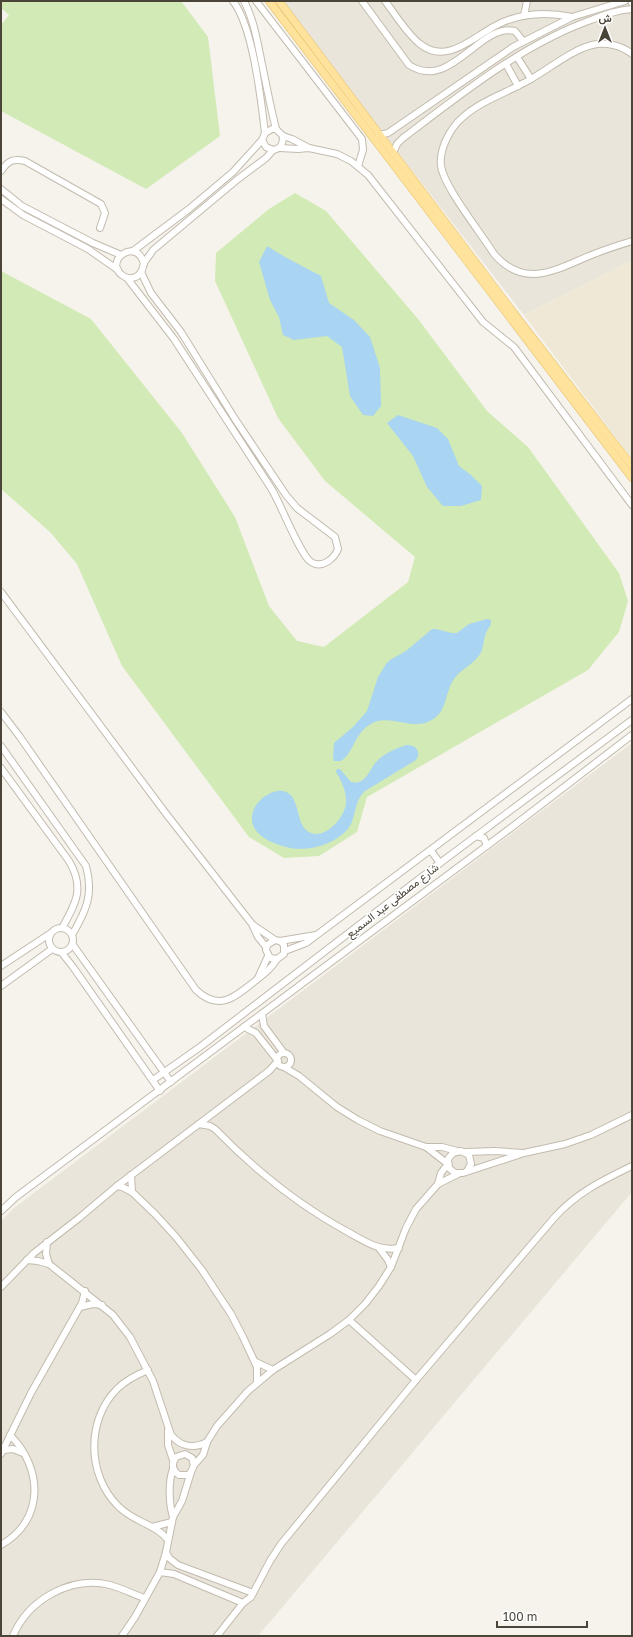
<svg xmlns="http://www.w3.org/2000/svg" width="633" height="1637" font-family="'Golos Text',Vazirmatn,sans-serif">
	<rect width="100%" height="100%" fill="#f6f3ec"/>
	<g fill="#eae5da">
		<path d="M284 1H632V260L524 315 370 116Z"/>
		<path d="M632 743V1192L258 1636H1V1221L14 1208Z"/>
	</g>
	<path fill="#efe8d6" d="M632 260V459L524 315Z"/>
	<g fill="#d2eab5">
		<path d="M1 1H181L208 37 220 136 146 189 1 111V25L9 15 1 8Z"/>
		<path d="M295 193 326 211 418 319 487 411 528 447 619 573 628 601 619 632 588 670 367 797 357 832 319 856 284 858 249 837 122 666 77 564 50 532 1 489V271L91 319 182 433 235 517 269 606 297 641 324 647 408 582 415 557 325 481 278 418 215 281 216 253 269 209Z"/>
	</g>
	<g fill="#a9d4f2">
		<path d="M267 246 285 257 321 276 329 303 354 320 370 337 380 368 381 406 373 416 363 415 350 396 342 347 327 336 294 340 283 335 279 317 270 300 259 262Z"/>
		<path d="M398 415 437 428 448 439 459 466 471 475 482 486 481 500 461 506H443L427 487 413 456 387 423Z"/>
		<path d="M487 619 491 620C492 625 488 628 486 633 483 640 484 648 480 654 474 664 461 669 454 679 443 695 449 715 425 723 408 728 386 714 371 724 354 733 354 753 341 761H334L333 756 334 743 353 727 367 711 378 677 386 664 390 660 406 651 432 629H436L452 633H457L469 624Z"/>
		<path d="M406 745C415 744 422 751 416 760L365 791C355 800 356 813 351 824 340 844 307 853 286 847 275 844 261 839 255 829 245 813 261 794 277 791 300 788 295 818 305 829 321 845 344 819 346 804 347 792 342 782 336 772L337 769H340L351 782C367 786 369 768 378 760 385 753 397 748 406 745Z"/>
	</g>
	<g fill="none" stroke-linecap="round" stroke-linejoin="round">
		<g stroke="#c2bbae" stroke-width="8">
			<g id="minor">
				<path d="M233 1C253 27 261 99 265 133"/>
				<path d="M244 1C255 22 258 46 263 69 267 89 271 109 276 129"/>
				<path d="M256 1 362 139 363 150 358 166"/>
				<path d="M362 1 409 65C451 92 480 22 515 31L523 41"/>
				<path d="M385 1C395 14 407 34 420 44 449 67 476 33 503 22 525 13 548 12 572 17"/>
				<path d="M632 1V3"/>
				<path d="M524 16 527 1"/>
				<path d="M632 54C621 45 606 42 592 45 572 50 550 68 531 79 509 92 482 100 463 117 450 128 439 149 441 166 444 187 481 233 494 254 526 291 558 268 594 254 606 249 619 245 632 241"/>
				<path d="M517 57 531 79"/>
				<path d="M506 64 518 86"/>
				<path d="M379 135 388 133 513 47 572 17 625 1"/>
				<path d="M283 136 292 139 309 148"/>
				<path d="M280 148 298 149 309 148 337 154 351 161 368 175 483 322 514 347 632 505"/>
				<path d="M393 153 397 144 403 138C460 95 523 44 591 20 604 15 617 10 632 9"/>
				<path d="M1 171C8 161 13 158 25 161L101 204 105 213 100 228"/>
				<path d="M1 189 22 206 93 243 121 255"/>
				<path d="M1 199 23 215 88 249 118 270"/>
				<path d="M133 251 189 209 233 172 262 140 265 133 272 129H276L283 136C283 144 281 149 273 150L266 147 262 140"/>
				<path d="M144 264C137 236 103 261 122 275 128 280 137 279 141 272 143 269 143 266 144 263 146 259 151 254 153 250L238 179 266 158 273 150"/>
				<path d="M127 278 174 339 271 488C280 502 300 555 311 562 322 569 334 559 338 549L335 537 297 508 286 495 235 419 181 332 151 293 141 272"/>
				<path d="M1 592 164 811 252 924 258 937 266 947"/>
				<path d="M1 712 20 737 196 990C219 1012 235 997 255 981 264 974 271 969 277 959"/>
				<path d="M1 746 86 866C94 894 86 911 72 935"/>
				<path d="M1 768 69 861C85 888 76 903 62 928"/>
				<path d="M476 836 484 838 487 846"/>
				<path d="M431 851 440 863"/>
				<path d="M253 925 275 940 280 941 284 945V954L277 959 270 958 266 950 267 945 275 940"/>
				<circle cx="61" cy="940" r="12"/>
				<path d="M280 941 316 935"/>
				<path d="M73 945 171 1082"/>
				<path d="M285 951 306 943 632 699"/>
				<path d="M62 953 73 967 160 1091"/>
				<path d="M1 966 51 933"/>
				<path d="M258 978 268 956"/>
				<path d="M1 986 52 949"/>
				<path d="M262 1014 264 1026 284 1053"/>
				<path d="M244 1027 256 1033 278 1061"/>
				<circle cx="284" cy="1060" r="7"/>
				<path d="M284 1067 299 1076 337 1107 358 1120 380 1131 426 1147 448 1164"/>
				<path d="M153 1080 200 1047 440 863 632 720"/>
				<path d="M199 1124 210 1126 215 1129C255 1170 298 1205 348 1232 364 1241 380 1252 399 1248"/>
				<path d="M426 1147H442L457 1151"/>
				<path d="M466 1152 495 1151 523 1153"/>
				<path d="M467 1171 471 1164 469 1155 461 1151 453 1153 448 1159 449 1168 455 1173H463L524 1153 565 1144 591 1135 632 1115"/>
				<path d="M131 1175 132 1192"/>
				<path d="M438 1184 441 1173 448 1164"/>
				<path d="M117 1186 122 1187 132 1192 155 1214 176 1237 202 1270 231 1314 243 1337 257 1367V1383"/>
				<path d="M1 1211 16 1197 512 827 632 735"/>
				<path d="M47 1242 46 1254 49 1264"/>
				<path d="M379 1248 388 1260 391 1267"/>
				<path d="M27 1260 38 1261 49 1264 113 1315 130 1337 153 1381 171 1435C181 1447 194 1449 207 1442"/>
				<path d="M1 1287 34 1253 79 1218 117 1186 269 1071 278 1061"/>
				<path d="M80 1307 93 1304 102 1305"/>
				<path d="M349 1320 416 1380"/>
				<path d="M256 1362 273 1370"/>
				<path d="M148 1370C136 1375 126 1380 117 1389 86 1420 87 1475 118 1506 133 1522 156 1524 168 1540"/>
				<path d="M168 1430V1445L173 1460"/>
				<path d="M3 1450 13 1449 23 1453"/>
				<path d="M1 1454 31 1393 82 1303 85 1291"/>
				<path d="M194 1465 192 1458 185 1454 176 1457C171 1464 172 1470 179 1475H188L191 1472 194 1465 203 1455 207 1442 217 1426 248 1391 273 1370 330 1334 349 1320 365 1304 379 1286 391 1267 406 1228 416 1209 438 1184 458 1174"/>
				<path d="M173 1517C169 1504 168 1482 173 1469"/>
				<path d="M152 1527 172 1522"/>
				<path d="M1 1545C45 1520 43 1468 10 1435"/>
				<path d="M166 1552 169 1558 178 1565 253 1593"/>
				<path d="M160 1572 174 1574 243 1603"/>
				<path d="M13 1636C28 1600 71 1575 110 1585 121 1588 133 1594 144 1598"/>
				<path d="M122 1636 135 1617 160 1572 166 1552 173 1517 182 1501 191 1472"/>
				<path d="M217 1636 243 1603 251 1597 270 1561 281 1544 416 1380 554 1218C576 1193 603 1180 632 1166"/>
			</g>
		</g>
		<g stroke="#e6c16a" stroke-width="8">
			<g id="major">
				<path d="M269 1 632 478"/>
				<path d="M279 1 519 320 632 466"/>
			</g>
		</g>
		<use href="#minor" stroke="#fff" stroke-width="6"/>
		<use href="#major" stroke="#ffe39c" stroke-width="7"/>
	</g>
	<g text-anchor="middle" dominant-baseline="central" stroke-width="3.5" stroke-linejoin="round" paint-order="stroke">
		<g font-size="11" fill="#4b4439" stroke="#fff">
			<text transform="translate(392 900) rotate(-38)">شارع مصطفى عبد السميع</text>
		</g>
	</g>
	<rect width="633" height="1637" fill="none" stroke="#4b4439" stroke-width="4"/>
	<g transform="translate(605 28)" stroke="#ffffff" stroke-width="3" paint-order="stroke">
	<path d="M0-3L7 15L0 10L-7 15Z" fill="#4b4439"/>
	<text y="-6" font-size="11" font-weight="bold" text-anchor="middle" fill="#4b4439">ش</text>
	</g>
	<path d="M497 1621v6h90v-6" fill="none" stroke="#4b4439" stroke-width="2"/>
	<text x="503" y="1621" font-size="12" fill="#4b4439" stroke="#ffffff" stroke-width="3" paint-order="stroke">100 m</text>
</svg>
